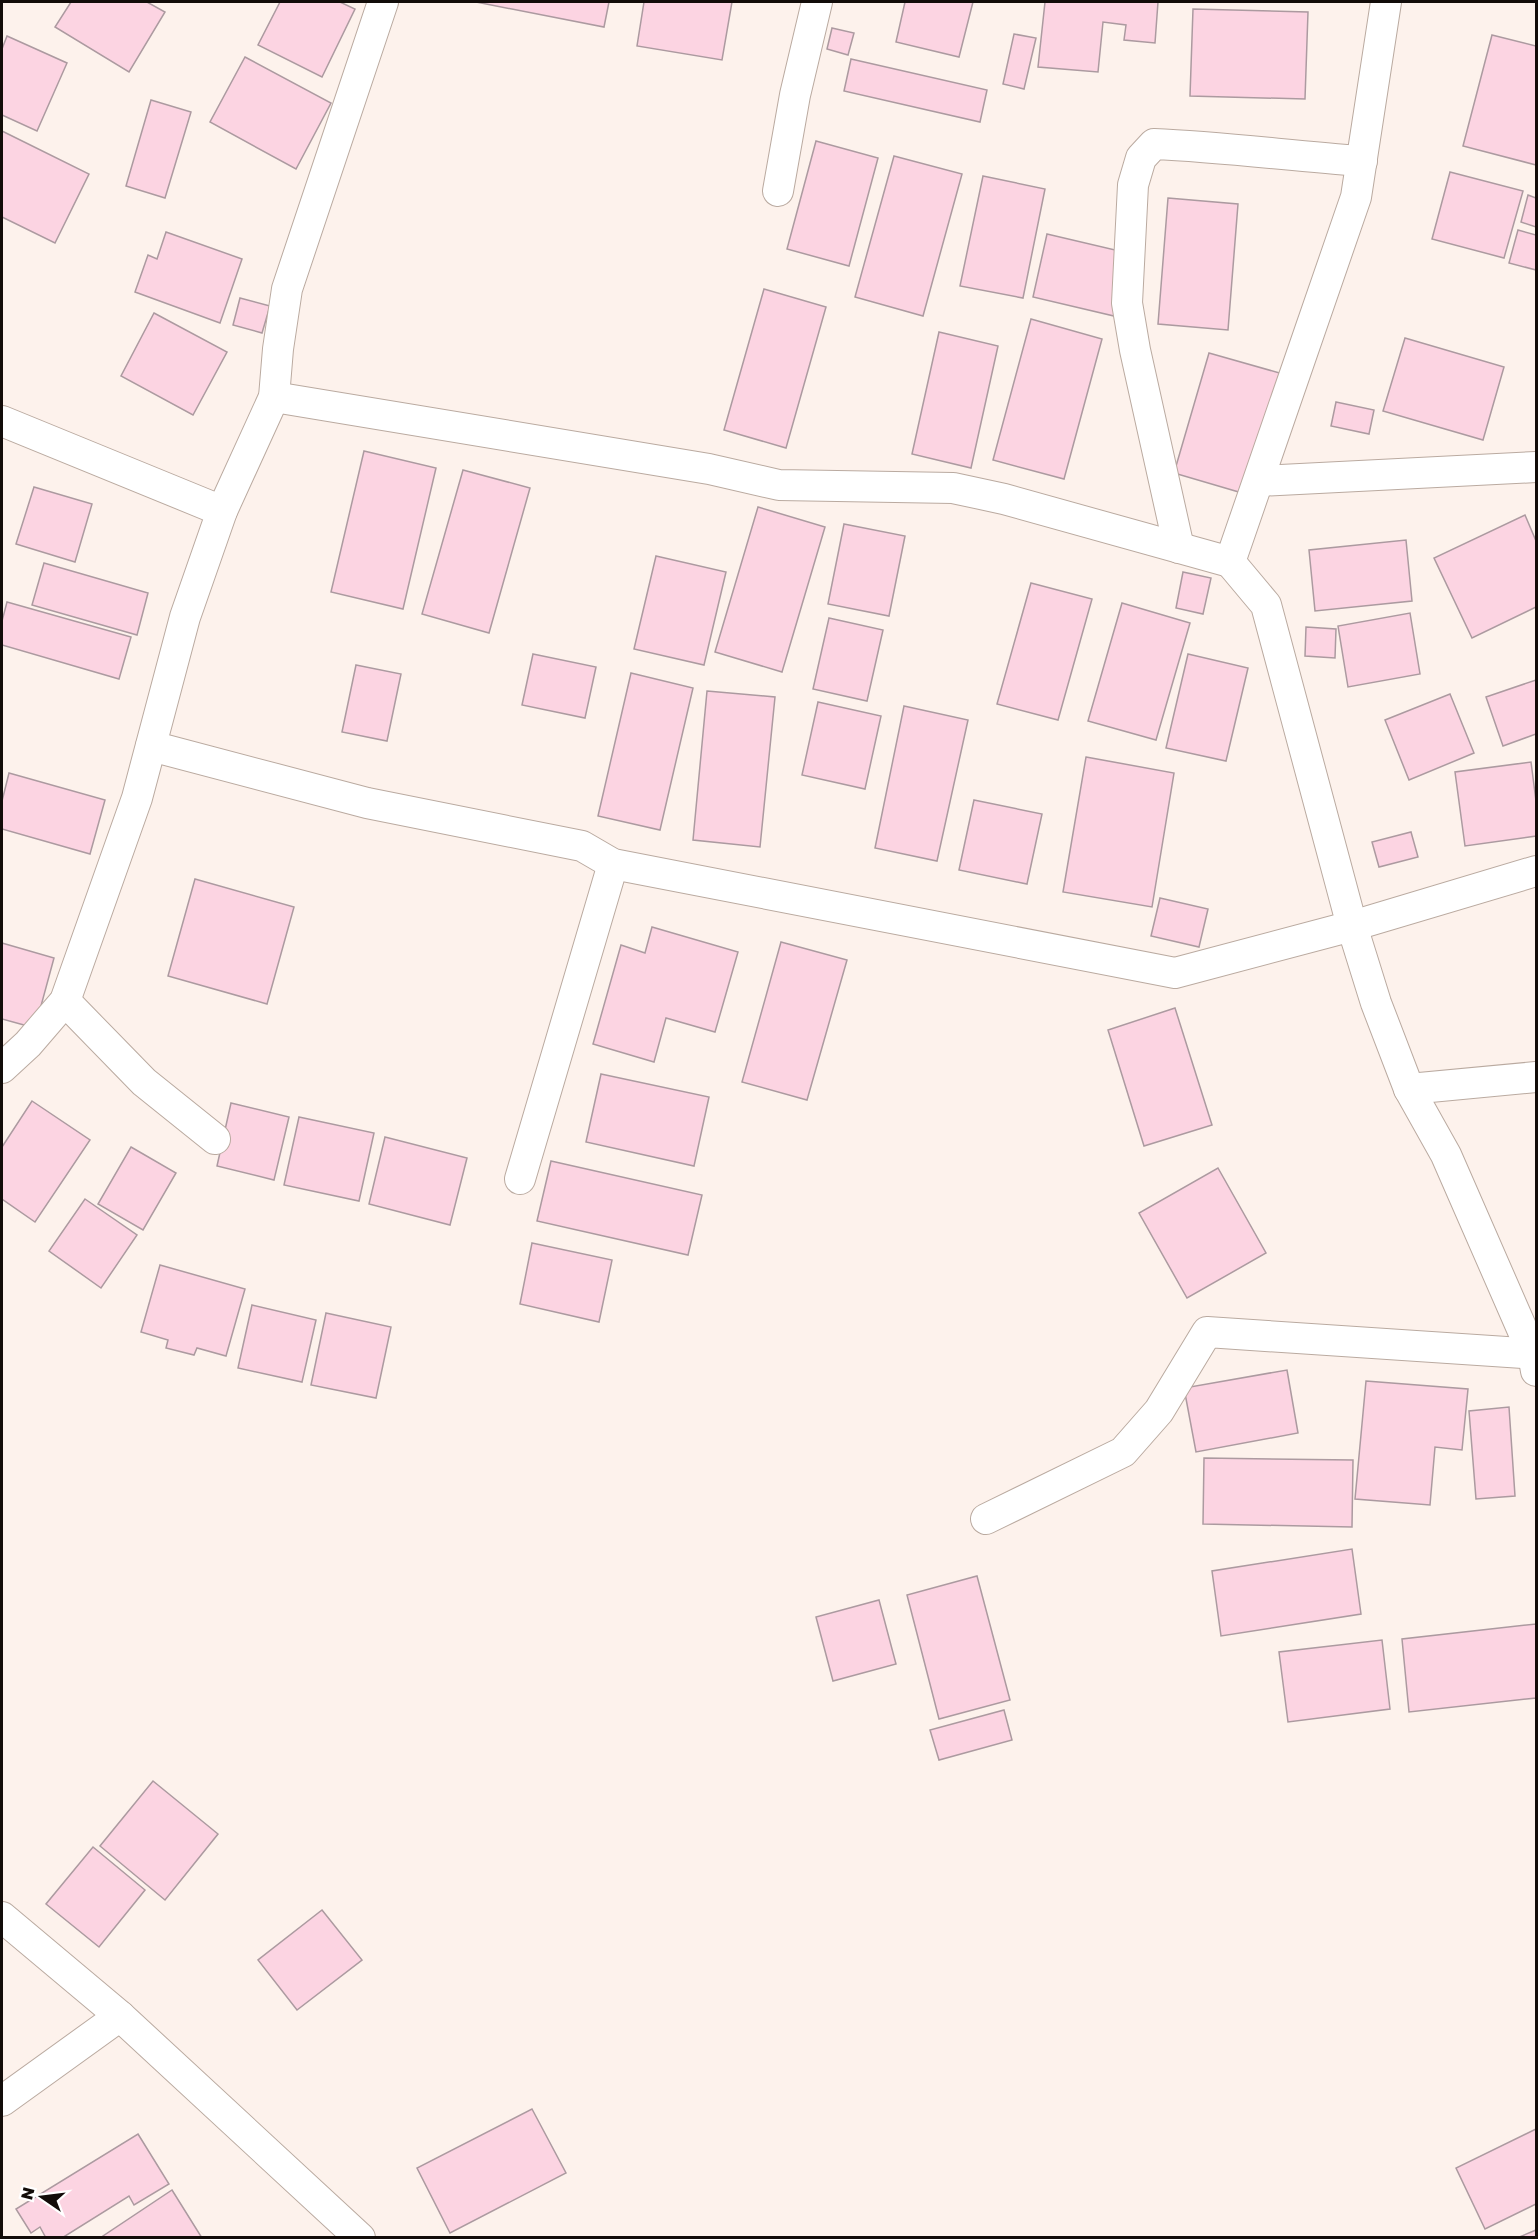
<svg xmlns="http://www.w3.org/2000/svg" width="1538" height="2239" font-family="'Golos Text',sans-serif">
	<rect width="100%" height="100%" fill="#fdf2ec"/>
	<g fill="#fcd4e2" stroke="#ac9aa0" stroke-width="1.5">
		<path d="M71 2H147L165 12 129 72 55 27Z"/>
		<path d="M280 2H340L355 9 322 77 258 45Z"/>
		<path d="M476 2H609L604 27Z"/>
		<path d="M644 2H732L722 60 637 46Z"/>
		<path d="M905 2H973L959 57 896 42Z"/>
		<path d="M1045 2H1158L1155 43 1124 40 1126 25 1103 22 1098 72 1038 67Z"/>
		<path d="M1193 9 1308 12 1305 99 1190 96Z"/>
		<path d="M832 28 854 33 848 55 827 49Z"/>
		<path d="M1014 34 1036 38 1024 89 1003 84Z"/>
		<path d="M1492 35 1536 46V165L1463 146Z"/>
		<path d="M7 36 67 63 37 131 2 115V49Z"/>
		<path d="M245 57 331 103 296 169 210 122Z"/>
		<path d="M851 59 987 90 980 122 844 91Z"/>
		<path d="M151 100 191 112 165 198 126 186Z"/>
		<path d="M2 131 89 174 55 243 2 217Z"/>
		<path d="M816 141 878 158 849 266 787 249Z"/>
		<path d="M894 156 962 174 923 316 855 297Z"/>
		<path d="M1450 172 1523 191 1504 258 1432 239Z"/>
		<path d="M983 176 1045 189 1023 298 960 286Z"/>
		<path d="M1528 195 1536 198V227L1521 222Z"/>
		<path d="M1168 198 1238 204 1228 330 1158 324Z"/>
		<path d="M1518 230 1536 235V270L1509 263Z"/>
		<path d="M166 232 242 259 220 323 135 292 148 255 157 259Z"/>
		<path d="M1047 234 1128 253 1114 316 1033 297Z"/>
		<path d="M764 289 826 307 786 448 724 430Z"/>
		<path d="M240 298 270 306 262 333 233 325Z"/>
		<path d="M154 313 227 352 193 415 121 376Z"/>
		<path d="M1031 319 1102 339 1064 479 993 460Z"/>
		<path d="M939 332 998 346 971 468 912 454Z"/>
		<path d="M1405 338 1504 367 1483 440 1383 411Z"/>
		<path d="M1209 353 1283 374 1249 495 1174 473Z"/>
		<path d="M1336 402 1374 410 1369 434 1331 426Z"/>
		<path d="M364 451 436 468 403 609 331 592Z"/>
		<path d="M463 470 530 488 489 633 422 614Z"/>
		<path d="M34 487 92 504 75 562 16 544Z"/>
		<path d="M758 507 825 527 782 672 715 652Z"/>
		<path d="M1525 515 1536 541V607L1472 638 1434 558Z"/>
		<path d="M844 524 905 536 889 616 828 604Z"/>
		<path d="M1406 540 1412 601 1315 611 1309 550Z"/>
		<path d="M656 556 726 572 704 665 634 649Z"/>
		<path d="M44 563 148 593 137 635 32 605Z"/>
		<path d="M1183 572 1211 578 1203 614 1176 608Z"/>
		<path d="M1031 583 1092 599 1058 720 997 704Z"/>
		<path d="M7 602 131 637 119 679 2 645V621Z"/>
		<path d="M1122 603 1190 623 1156 740 1088 721Z"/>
		<path d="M1410 613 1420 674 1348 687 1338 626Z"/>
		<path d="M829 618 883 630 867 701 813 689Z"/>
		<path d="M1306 627 1336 629 1335 658 1305 656Z"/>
		<path d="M533 654 596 667 585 718 522 705Z"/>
		<path d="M1188 654 1248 668 1226 761 1166 748Z"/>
		<path d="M356 665 401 674 387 741 342 732Z"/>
		<path d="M631 673 693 688 660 830 598 816Z"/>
		<path d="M1536 680V734L1503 746 1486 697Z"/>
		<path d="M707 691 775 697 760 847 693 840Z"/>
		<path d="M1450 694 1474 753 1409 780 1385 720Z"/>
		<path d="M818 702 881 716 865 789 802 775Z"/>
		<path d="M904 706 968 720 937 861 875 848Z"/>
		<path d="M1086 757 1174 773 1152 907 1063 892Z"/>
		<path d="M1531 762 1536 801V836L1465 846 1455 772Z"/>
		<path d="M9 773 105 800 90 854 2 829V801Z"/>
		<path d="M974 800 1042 814 1027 884 959 870Z"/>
		<path d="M1411 832 1418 857 1379 867 1372 842Z"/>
		<path d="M195 879 294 907 267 1004 168 976Z"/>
		<path d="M1160 898 1208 909 1199 947 1151 936Z"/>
		<path d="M652 927 738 952 715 1032 666 1018 654 1062 593 1044 621 945 645 953Z"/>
		<path d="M781 942 847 960 807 1100 742 1082Z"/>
		<path d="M2 943 54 958 35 1028 2 1019Z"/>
		<path d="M1175 1008 1212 1125 1144 1146 1108 1030Z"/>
		<path d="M601 1074 709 1097 694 1166 586 1142Z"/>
		<path d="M32 1101 90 1140 35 1222 2 1199V1147Z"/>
		<path d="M231 1103 289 1117 274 1180 217 1166Z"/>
		<path d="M299 1117 374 1133 359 1201 284 1185Z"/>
		<path d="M385 1137 467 1158 450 1225 369 1204Z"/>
		<path d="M131 1147 176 1173 143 1230 98 1204Z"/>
		<path d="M551 1161 702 1195 688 1255 537 1221Z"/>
		<path d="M1218 1168 1266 1253 1187 1298 1139 1213Z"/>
		<path d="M85 1199 137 1235 101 1288 49 1251Z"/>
		<path d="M532 1243 612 1260 599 1322 520 1304Z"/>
		<path d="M160 1265 245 1289 226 1356 197 1348 194 1355 166 1348 168 1340 141 1332Z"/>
		<path d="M252 1305 316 1320 302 1382 238 1368Z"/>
		<path d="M326 1313 391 1327 376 1398 311 1385Z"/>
		<path d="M1287 1370 1298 1433 1196 1452 1184 1388Z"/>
		<path d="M1366 1381 1468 1389 1462 1450 1435 1447 1430 1505 1355 1499Z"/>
		<path d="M1509 1407 1515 1496 1476 1499 1469 1411Z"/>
		<path d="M1204 1458 1353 1460 1352 1527 1203 1524Z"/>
		<path d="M1352 1549 1361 1614 1221 1636 1212 1571Z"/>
		<path d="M977 1576 1010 1700 939 1719 907 1595Z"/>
		<path d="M879 1600 896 1664 833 1681 816 1617Z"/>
		<path d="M1536 1624V1698L1409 1712 1402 1639Z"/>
		<path d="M1382 1640 1390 1709 1288 1722 1279 1652Z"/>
		<path d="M1004 1710 1012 1740 939 1760 930 1730Z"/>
		<path d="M153 1781 218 1834 165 1900 100 1846Z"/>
		<path d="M93 1847 145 1890 99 1947 46 1904Z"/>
		<path d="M322 1910 362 1960 297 2010 258 1960Z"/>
		<path d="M532 2109 566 2173 450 2233 417 2168Z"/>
		<path d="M1536 2129V2204L1485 2229 1456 2168Z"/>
		<path d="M138 2134 169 2184 134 2205 129 2196 62 2238H46L40 2227 31 2233 16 2209Z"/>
		<path d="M172 2190 202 2238H100Z"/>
		<path d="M1536 2230V2238H1517Z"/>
	</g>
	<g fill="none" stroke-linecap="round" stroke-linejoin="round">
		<g stroke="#baaaa0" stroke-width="32">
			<g id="street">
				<path d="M1386 2 1356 197 1230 562 1266 605 1352 926 1376 1003 1409 1089 1446 1155 1533 1354 1536 1371"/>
				<path d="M778 191 795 95 817 2"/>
				<path d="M274 397 709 469 779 485 953 488 1004 499 1230 562"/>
				<path d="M2 421 222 511"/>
				<path d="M1259 481 1536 467"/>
				<path d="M1179 548 1135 350 1127 303 1133 185 1141 158 1154 144C1223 147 1292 156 1362 161"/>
				<path d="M151 746 367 803 582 846 613 864 1175 973 1352 926 1536 871"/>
				<path d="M65 1001 144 1082 215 1139"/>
				<path d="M2 1068 28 1044 65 1001 137 798 185 617 222 511 274 397 278 349 287 289 383 2"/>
				<path d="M1409 1089 1536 1077"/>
				<path d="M520 1179 613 864"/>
				<path d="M986 1519 1123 1452 1159 1411 1207 1332 1536 1354"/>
				<path d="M2 1917 120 2016 360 2238"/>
				<path d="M2 2101 120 2016"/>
			</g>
		</g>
		<use href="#street" stroke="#fff" stroke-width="30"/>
	</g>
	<rect width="1538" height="2239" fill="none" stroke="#120c09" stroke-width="6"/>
	<g transform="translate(42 2197) rotate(284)" stroke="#ffffff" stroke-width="4.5" paint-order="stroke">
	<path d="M0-4.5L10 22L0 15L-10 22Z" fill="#120c09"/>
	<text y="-9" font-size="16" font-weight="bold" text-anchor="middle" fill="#120c09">N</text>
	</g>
</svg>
